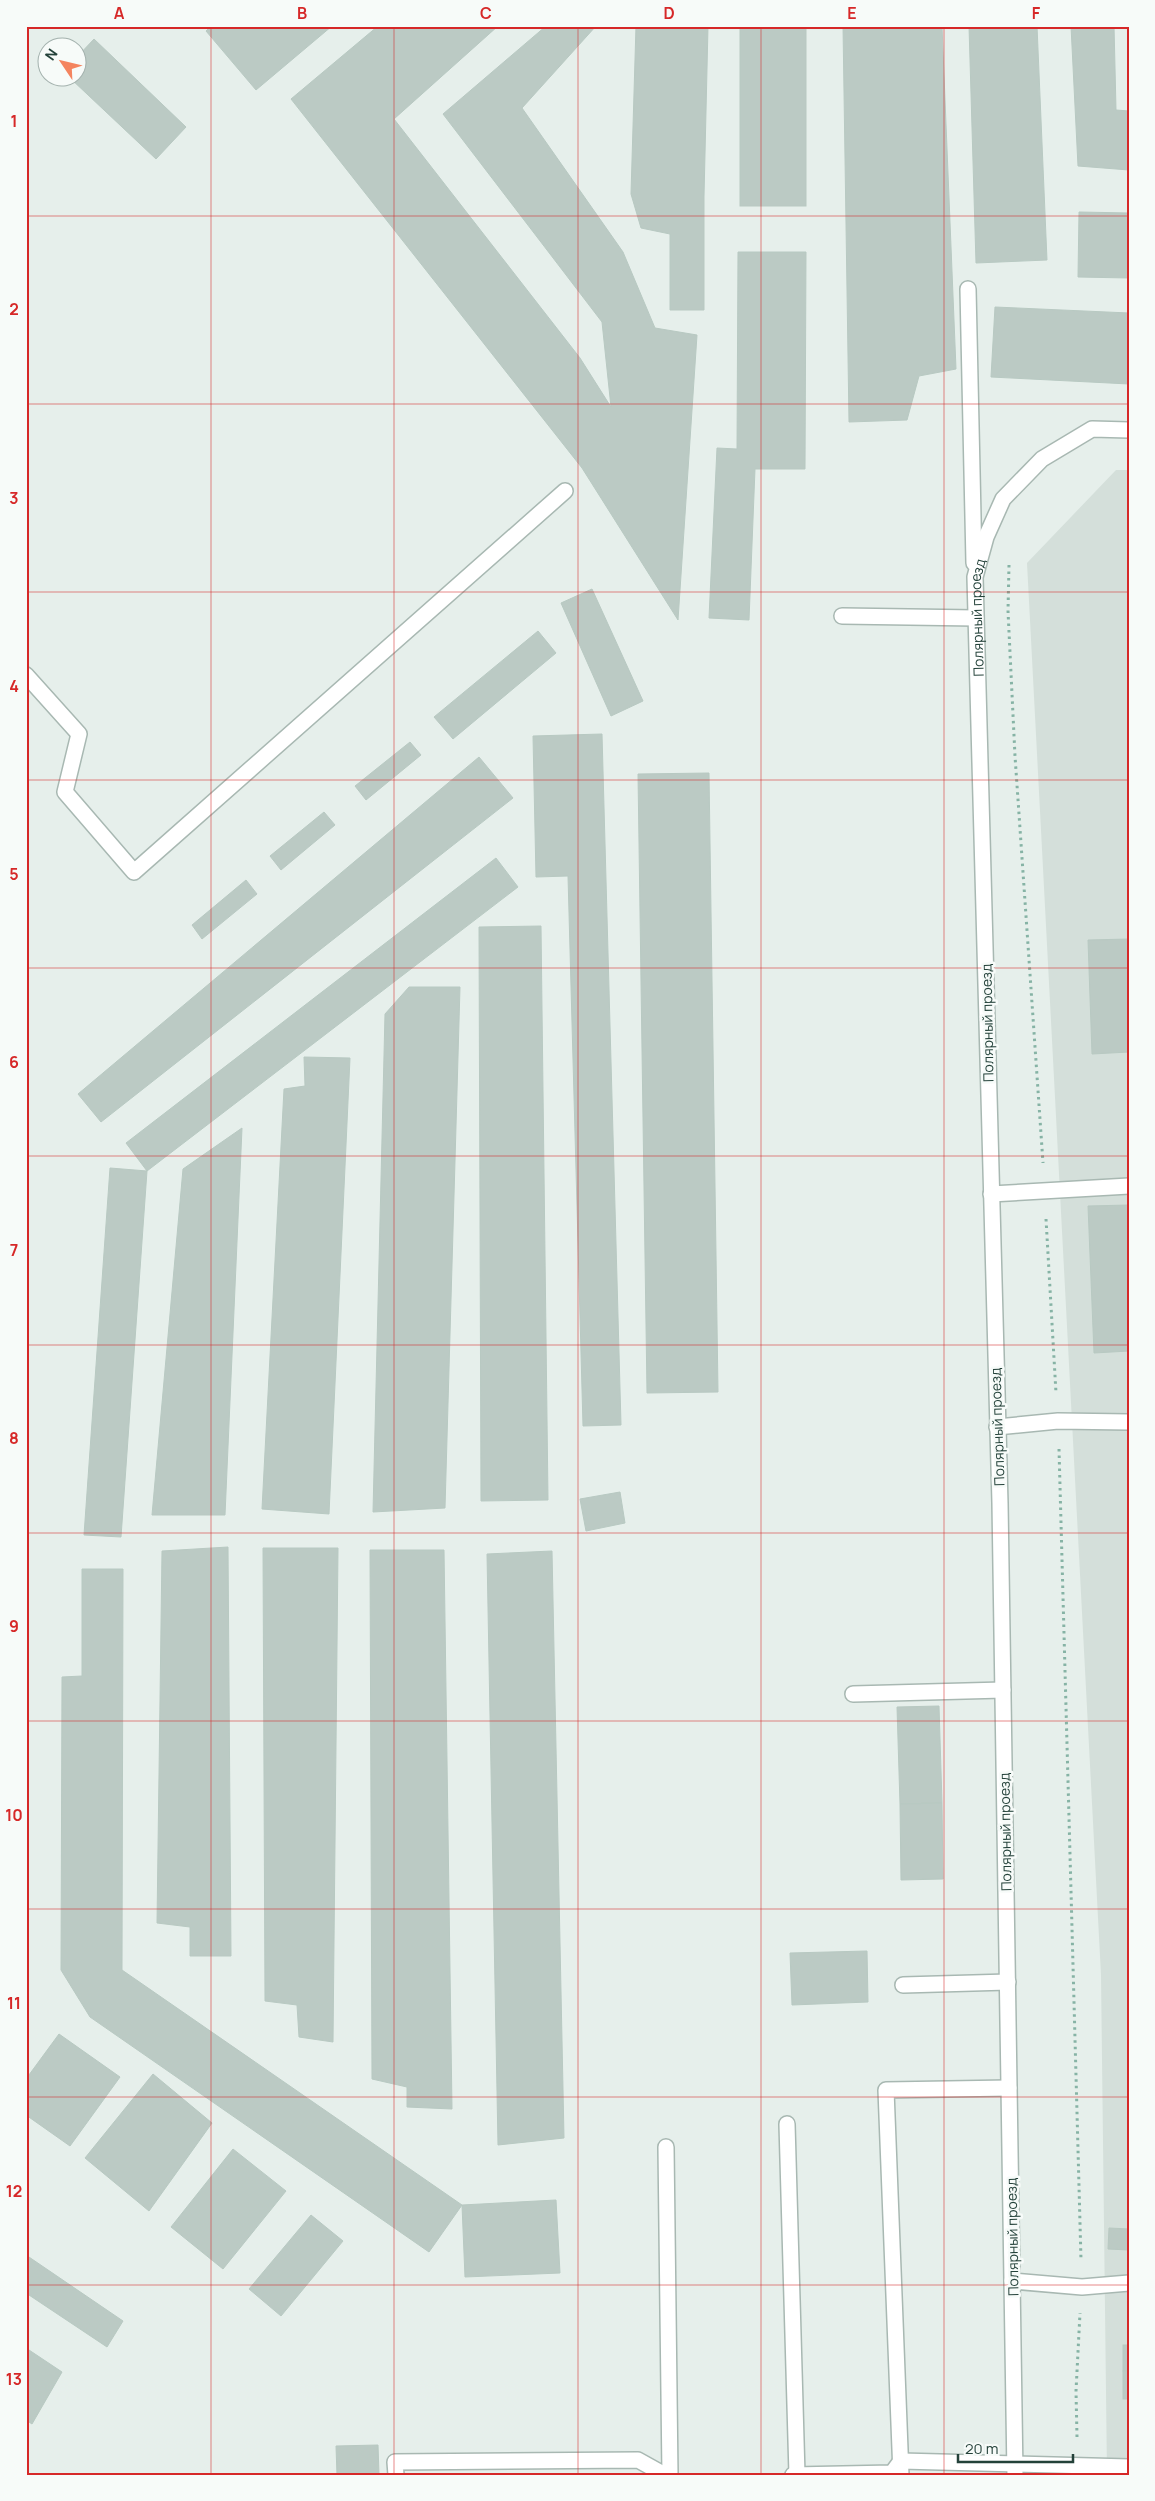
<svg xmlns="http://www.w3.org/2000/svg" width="1155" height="2501" font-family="Manrope,sans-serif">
	<rect width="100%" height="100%" fill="#e6efeb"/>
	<path fill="#d4dfda" d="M1116 470H1129V2475H1107L1101 1975 1027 563Z"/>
	<g fill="#bbcac4" stroke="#b8c9c2">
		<path d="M211 26H332L256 90 206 31Z"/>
		<path d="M378 26H498L394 119 580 358 611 407 602 322 443 114 546 26H596L522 108 623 252 655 328 697 335 678 620 582 468 291 99Z"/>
		<path d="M636 26H708L704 196V310H670V234L641 228 631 194Z"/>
		<rect x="740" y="26" width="66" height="180"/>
		<path d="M843 26H942L956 369 919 376 907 420 849 422Z"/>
		<path d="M969 26H1037L1047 260 976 263Z"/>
		<path d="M1071 26H1114L1116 110 1129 111V170L1078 166Z"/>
		<path d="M94 39 186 127 156 159 70 78H78V56Z"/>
		<path d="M1079 212 1129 213V278L1078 277Z"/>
		<path d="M738 252H806L805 469H755L749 620 709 618 717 448 737 449Z"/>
		<path d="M995 307 1129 313V384L991 377Z"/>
		<path d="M592 589 643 701 611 716 561 603Z"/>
		<path d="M538 631 556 653 453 739 434 717Z"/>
		<path d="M602 734 621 1425 583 1426 568 876 536 877 533 736Z"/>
		<path d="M410 742 421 755 366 800 355 786Z"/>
		<path d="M479 757 513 798 101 1122 78 1094Z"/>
		<path d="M709 773 718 1392 647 1393 638 774Z"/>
		<path d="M324 812 335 825 281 870 270 856Z"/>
		<path d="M496 858 518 887 147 1171 126 1143Z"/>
		<path d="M246 880 257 894 202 939 192 925Z"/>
		<path d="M541 926 548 1500 481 1501 479 927Z"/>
		<path d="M1129 939V1052L1092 1054 1088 940Z"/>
		<path d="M409 987H460L445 1508 373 1512 385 1014Z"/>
		<path d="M304 1057 350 1058 329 1514 262 1509 284 1089 305 1086Z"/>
		<path d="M242 1128 225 1515H152L183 1169Z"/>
		<path d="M110 1168 147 1171 121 1537 84 1535Z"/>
		<path d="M1129 1205V1351L1094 1353 1088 1206Z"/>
		<path d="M620 1492 625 1523 586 1531 580 1499Z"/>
		<path d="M228 1547 231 1956H190V1927L157 1923 162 1551Z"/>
		<path d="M263 1548H338L333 2042 299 2037 297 2005 265 2001Z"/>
		<path d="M370 1550H444L452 2109 407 2107V2087L372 2079Z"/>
		<path d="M552 1551 564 2138 498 2145 487 1554Z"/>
		<path d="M82 1569H123L122 1970 462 2205 429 2252 90 2017 61 1970 62 1677 82 1676Z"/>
		<path d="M939 1706 942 1803 900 1804 897 1707Z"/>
		<path d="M942 1803 943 1879 901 1880 900 1804Z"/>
		<path d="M867 1951 868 2002 792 2005 790 1953Z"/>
		<path d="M59 2034 120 2077 70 2146 26 2115V2079Z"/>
		<path d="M153 2074 212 2123 149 2211 85 2158Z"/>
		<path d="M233 2149 286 2191 223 2269 171 2227Z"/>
		<path d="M556 2200 560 2273 465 2277 462 2205Z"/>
		<path d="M311 2215 343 2241 281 2316 249 2289Z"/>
		<path d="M1109 2228 1129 2229V2250L1108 2249Z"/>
		<path d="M26 2255 123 2321 107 2347 26 2293Z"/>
		<rect x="1123" y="2345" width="6" height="26"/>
		<path d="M26 2348 62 2372 32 2424 26 2420Z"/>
		<rect x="1123" y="2371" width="6" height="28"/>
		<path d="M378 2445 379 2475H337L336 2446Z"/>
	</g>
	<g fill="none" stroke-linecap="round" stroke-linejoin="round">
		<g stroke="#a8b8b2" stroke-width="18">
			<g id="minor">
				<path d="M968 289 974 563"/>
				<path d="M842 616 976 618"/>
				<path d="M26 675 79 734 65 792 134 872 565 491"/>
				<path d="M991 1194 1129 1186"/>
				<path d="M997 1427 1058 1421 1129 1422"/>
				<path d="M853 1694 1003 1690"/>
				<path d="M903 1985 1008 1982"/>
				<path d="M787 2124 797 2475"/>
				<path d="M666 2147 670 2475"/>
				<path d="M1012 2281 1082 2287 1129 2283"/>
				<path d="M396 2475 395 2462 638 2460 665 2475"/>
				<path d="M793 2475 892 2473 901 2461 1129 2467"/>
				<path d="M901 2475 886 2090 1009 2088"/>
				<path id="s1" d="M1015 2475 1000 1503 975 577 986 537 1003 499 1042 459 1092 429 1129 430"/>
			</g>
		</g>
		<g stroke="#86b3a5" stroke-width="3" stroke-dasharray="2.5 4" stroke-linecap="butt">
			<path d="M1009 565 1008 611 1015 756 1043 1163"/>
			<path d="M1046 1219 1056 1393"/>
			<path d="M1059 1449 1081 2260"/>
			<path d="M1077 2437 1076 2391 1080 2313"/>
		</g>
		<use href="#minor" stroke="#fff" stroke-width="15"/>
	</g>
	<path fill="none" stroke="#d62828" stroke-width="1" stroke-opacity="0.55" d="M211 26V2475M394 26V2475M578 26V2475M761 26V2475M944 26V2475M26 216H1129M26 404H1129M26 592H1129M26 780H1129M26 968H1129M26 1156H1129M26 1345H1129M26 1533H1129M26 1721H1129M26 1909H1129M26 2097H1129M26 2285H1129"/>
	<g text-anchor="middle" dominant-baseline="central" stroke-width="5" stroke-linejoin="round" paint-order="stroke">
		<g font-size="14" fill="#24423a" stroke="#f7fbf9">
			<text stroke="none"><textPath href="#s1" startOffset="1858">Полярный проезд</textPath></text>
			<text transform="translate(987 1023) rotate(-91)">Полярный проезд</text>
			<text transform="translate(997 1427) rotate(-92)">Полярный проезд</text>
			<text transform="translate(1005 1832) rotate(-91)">Полярный проезд</text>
			<text transform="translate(1012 2237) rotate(-91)">Полярный проезд</text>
		</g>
	</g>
	<rect width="1155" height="2501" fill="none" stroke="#f7fbf9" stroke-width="55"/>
	<g transform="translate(62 62) rotate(305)"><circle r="24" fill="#f7fbf9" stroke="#a3b1ad"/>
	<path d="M0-4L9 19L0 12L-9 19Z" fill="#f4845f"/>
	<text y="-8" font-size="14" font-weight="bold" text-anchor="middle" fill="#24423a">N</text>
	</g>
	<path d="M958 2454v8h115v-8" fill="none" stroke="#24423a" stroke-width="2.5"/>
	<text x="965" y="2454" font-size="15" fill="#24423a" stroke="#f7fbf9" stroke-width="4" paint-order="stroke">20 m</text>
	<rect x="28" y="28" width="1100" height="2446" fill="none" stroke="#d62828" stroke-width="2"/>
	<g font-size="16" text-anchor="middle" font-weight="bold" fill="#d62828">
		<text x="119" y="19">A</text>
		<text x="302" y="19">B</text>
		<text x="486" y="19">C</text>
		<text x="669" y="19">D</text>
		<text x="852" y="19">E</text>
		<text x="1036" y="19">F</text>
		<text x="14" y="127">1</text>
		<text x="14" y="315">2</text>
		<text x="14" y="504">3</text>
		<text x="14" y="692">4</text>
		<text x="14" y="880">5</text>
		<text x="14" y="1068">6</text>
		<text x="14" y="1256">7</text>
		<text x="14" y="1444">8</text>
		<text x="14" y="1632">9</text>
		<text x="14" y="1821">10</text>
		<text x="14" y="2009">11</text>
		<text x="14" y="2197">12</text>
		<text x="14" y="2385">13</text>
	</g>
</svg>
